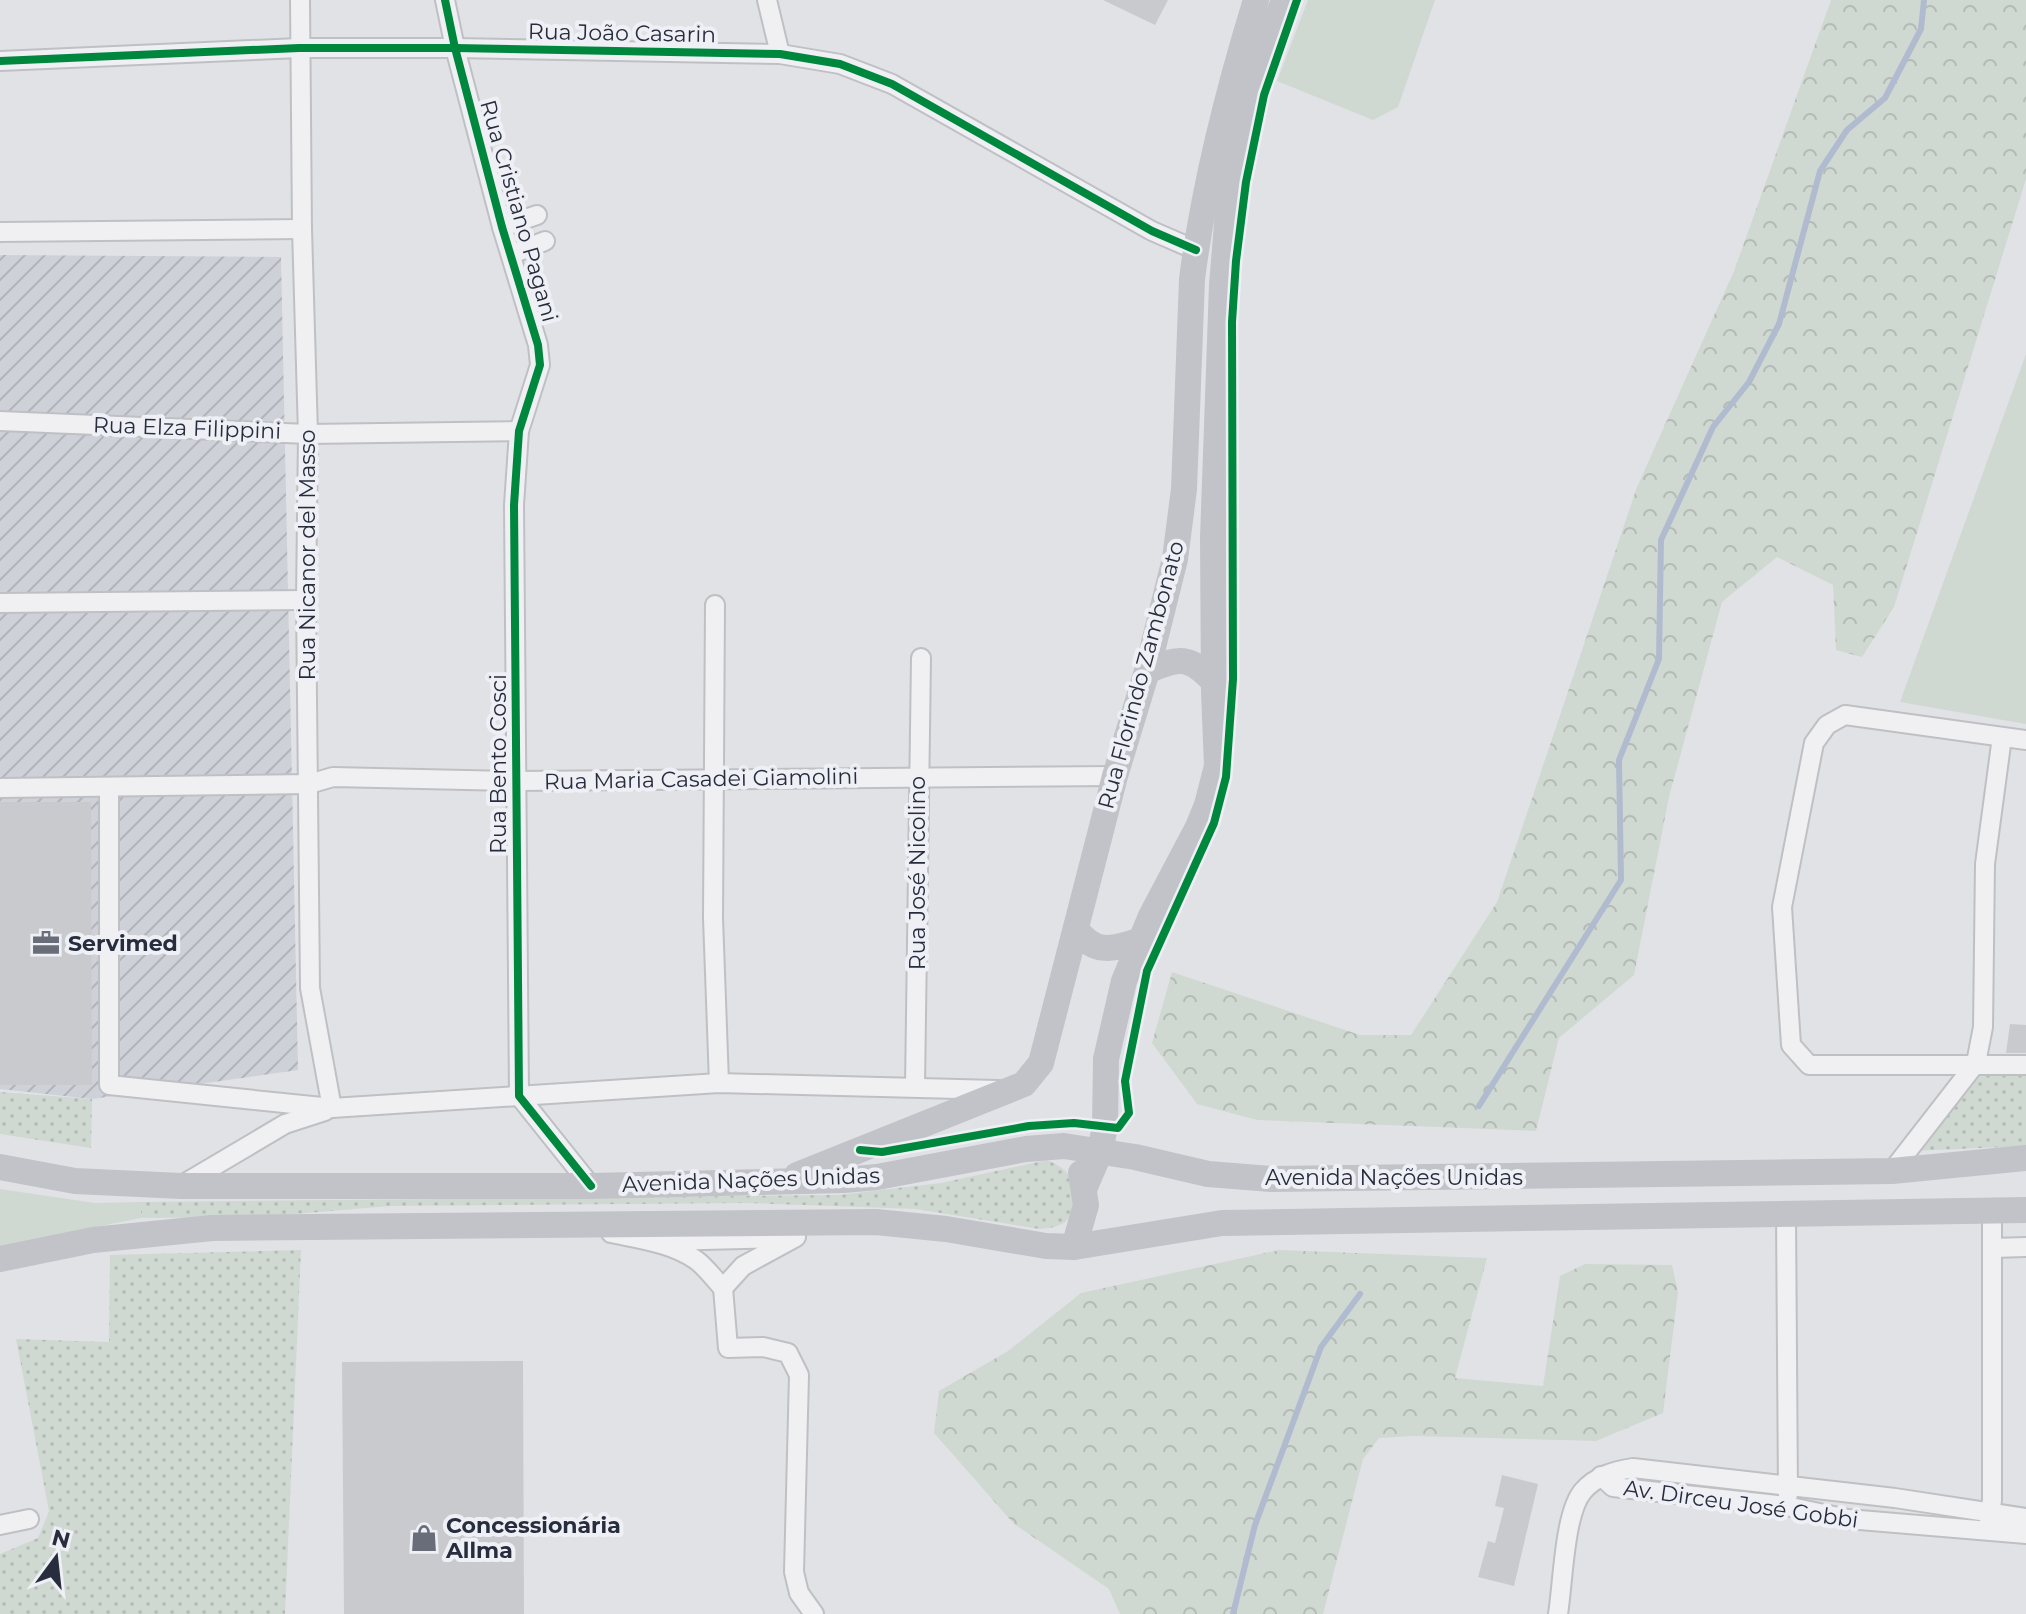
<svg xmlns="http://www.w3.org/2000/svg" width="2026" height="1614" font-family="Montserrat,sans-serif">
	<defs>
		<pattern id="industrial-furrows" width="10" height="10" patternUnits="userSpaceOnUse" patternTransform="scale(2)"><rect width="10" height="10" fill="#cfd1d9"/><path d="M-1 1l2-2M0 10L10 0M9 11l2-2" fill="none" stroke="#b2b4bb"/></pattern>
		<pattern id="grass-dots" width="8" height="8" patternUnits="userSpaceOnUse" patternTransform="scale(2)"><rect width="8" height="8" fill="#d0d9d1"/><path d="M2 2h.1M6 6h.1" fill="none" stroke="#b3bbb4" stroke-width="1.8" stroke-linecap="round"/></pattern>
		<pattern id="forest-crowns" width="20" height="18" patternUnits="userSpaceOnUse" patternTransform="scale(2)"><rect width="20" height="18" fill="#d0d9d1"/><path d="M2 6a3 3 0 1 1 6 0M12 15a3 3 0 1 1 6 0" fill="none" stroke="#b3bbb4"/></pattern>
	</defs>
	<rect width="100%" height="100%" fill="#e1e2e6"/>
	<path fill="url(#industrial-furrows)" d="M0 255 281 257 298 1070 92 1099 0 1089Z"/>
	<g fill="url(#grass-dots)">
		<path d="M2026 1069V1146L1913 1151 1980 1070Z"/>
		<path d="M0 1092 92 1099 91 1148 0 1134Z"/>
		<path d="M1047 1160C1069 1169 1077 1181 1073 1204 1072 1211 1071 1217 1065 1222 1058 1227 1049 1228 1040 1229L916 1209 748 1203 390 1206 259 1217 141 1218V1202L838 1195 941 1183Z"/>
		<path d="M301 1250 285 1614H0V1554L38 1538 49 1511 16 1339 109 1342 110 1255Z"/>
	</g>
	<g fill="url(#forest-crowns)">
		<path d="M1831 0H2026V179L1894 607 1862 657 1836 650 1833 585 1777 557 1722 602 1669 797 1634 975 1559 1038 1536 1131 1257 1120 1197 1104 1152 1043 1172 972 1360 1035H1411L1497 902 1637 487 1734 271Z"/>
		<path d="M1279 1250 1487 1258 1455 1378 1543 1386 1560 1276 1585 1264 1672 1265 1678 1292 1663 1413 1596 1441 1414 1436 1379 1438 1363 1459 1323 1614H1120L1109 1589 1014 1524 934 1433 939 1391 1008 1351 1081 1293Z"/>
	</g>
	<g fill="#d0d9d1">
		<path d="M1308 0H1435L1398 107 1373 120 1277 81Z"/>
		<path d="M2026 354V724L1900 702Z"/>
		<path d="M0 1189 95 1203 141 1202V1218L0 1246Z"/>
	</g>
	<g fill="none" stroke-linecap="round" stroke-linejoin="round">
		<g stroke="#b0bbd0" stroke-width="6">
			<path d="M1479 1106 1621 880 1619 760 1659 659 1661 540 1713 427 1749 382 1779 324 1820 171 1847 130 1885 98 1921 29 1924 0"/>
			<path d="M1233 1614 1255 1525 1321 1347 1360 1294"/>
		</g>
	</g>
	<g fill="#c9cace">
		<path d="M1103 0H1168L1155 25Z"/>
		<path d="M0 802H91L92 1085H0Z"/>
		<path d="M2010 1024 2026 1025V1053H2006Z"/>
		<path d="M523 1361 524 1614H344L342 1362Z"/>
		<path d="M1502 1475 1538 1484 1514 1586 1478 1577 1488 1541 1495 1543 1504 1508 1495 1506Z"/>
	</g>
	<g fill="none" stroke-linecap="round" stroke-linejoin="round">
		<g stroke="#bfc0c4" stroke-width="22">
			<g id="street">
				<path d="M300 0 302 229 308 434 306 600 310 988 332 1108"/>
				<path d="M445 0 455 48 502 227 538 345 540 365 519 431 514 505 519 1096 591 1186"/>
				<path d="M767 0 780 54"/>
				<path d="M0 61 299 48H455L780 54 840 64 892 84 1152 231 1196 250"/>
				<path d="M502 227 537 215"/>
				<path d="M0 232 302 229"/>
				<path d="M512 254 545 241"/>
				<path d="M0 421 308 434 519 431"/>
				<path d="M0 603 306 600"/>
				<path d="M715 605 713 918 719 1083"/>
				<path d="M2026 740 1845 715 1827 725 1814 743 1782 907 1791 1045 1809 1065H2026"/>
				<path d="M109 787V1085L332 1108 719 1083 998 1090"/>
				<path d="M0 788 309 784 333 777 515 781 1115 776"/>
				<path d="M915 1087 921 658"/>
				<path d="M1892 1171 1976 1063 1983 1027 1985 864 2002 737"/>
				<path d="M182 1185 285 1124 325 1111"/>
				<path d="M1786 1214 1788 1495"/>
				<path d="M611 1233C639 1239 672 1243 696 1260 706 1267 714 1279 723 1288L743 1266 796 1237"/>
				<path d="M663 1241 790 1238"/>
				<path d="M1992 1248 2026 1247"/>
				<path d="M723 1288 728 1348 763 1347 788 1353 799 1375 794 1572 799 1593 814 1614"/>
				<path d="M1601 1476 1613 1487 1786 1506 1848 1519 2026 1534"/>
				<path d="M1989 1523 1992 1500V1212"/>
				<path d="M0 1525 29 1519"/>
				<path d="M1558 1614C1563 1584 1564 1513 1583 1491 1596 1476 1614 1471 1633 1468L1895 1498 2026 1518"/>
			</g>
		</g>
		<use href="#street" stroke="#f0f0f3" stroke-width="18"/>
		<g stroke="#c2c3c8" stroke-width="26">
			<path d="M1147 671C1179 657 1189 655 1214 682"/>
			<path d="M1076 928C1093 956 1115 949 1141 940"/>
			<path d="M0 1167 75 1181 181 1186H591L844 1180 877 1177 1026 1149 1064 1146 1135 1157 1208 1174 1271 1179 1892 1171 2026 1158"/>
			<path d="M797 1175 1024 1084 1041 1063 1115 776 1147 671 1175 559 1184 489 1192 279C1204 185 1228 91 1256 0"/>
			<path d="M1085 1187 1100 1152 1105 1126 1106 1059 1124 981 1151 916 1198 827 1207 805 1217 766 1214 692 1213 538 1222 285 1229 200 1241 132 1259 66 1284 0"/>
			<path d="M1074 1247 1086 1205 1081 1173"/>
			<path d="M0 1259 93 1240 212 1228 876 1222 946 1229 1046 1246 1074 1247 1222 1223 2026 1210"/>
		</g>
		<g stroke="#eef0f5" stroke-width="13">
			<g id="cycleway">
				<path d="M445 0 455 48 502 227 538 345 540 365 519 431 514 505 519 1096 591 1186"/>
				<path d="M0 61 299 48H455L780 54 840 64 892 84 1152 231 1196 250"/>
				<path d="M860 1150 882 1152 1029 1126 1074 1123 1118 1128 1129 1113 1125 1081 1147 971 1214 823 1226 777 1233 679 1232 322 1236 261 1246 182 1264 95 1297 0"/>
			</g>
		</g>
		<use href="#cycleway" stroke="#00873e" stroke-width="8"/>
	</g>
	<defs>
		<g id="office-bare" transform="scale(2.16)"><path d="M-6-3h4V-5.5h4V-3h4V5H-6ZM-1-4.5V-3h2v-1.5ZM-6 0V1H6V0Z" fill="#696c79" stroke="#eef0f5" stroke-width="2.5" paint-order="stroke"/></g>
		<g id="shop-bare" transform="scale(2.16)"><path d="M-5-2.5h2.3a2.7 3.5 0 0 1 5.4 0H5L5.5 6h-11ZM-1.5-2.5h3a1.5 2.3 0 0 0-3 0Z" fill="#696c79" stroke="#eef0f5" stroke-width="2.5" paint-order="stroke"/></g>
	</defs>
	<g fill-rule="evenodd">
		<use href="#office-bare" x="46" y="943"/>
		<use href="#shop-bare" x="424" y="1538"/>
	</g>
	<g text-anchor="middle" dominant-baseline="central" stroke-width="8" stroke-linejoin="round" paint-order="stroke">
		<g font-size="22" fill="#282d3e" stroke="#eef0f5">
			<text transform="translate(622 33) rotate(1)">Rua João Casarin</text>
			<text transform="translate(519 211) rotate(74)">Rua Cristiano Pagani</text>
			<text transform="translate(187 428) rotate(2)">Rua Elza Filippini</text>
			<text transform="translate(307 555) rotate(-90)">Rua Nicanor del Masso</text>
			<text transform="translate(1141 675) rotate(-75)">Rua Florindo Zambonato</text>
			<text transform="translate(498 764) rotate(-90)">Rua Bento Cosci</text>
			<text transform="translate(701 779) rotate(-1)">Rua Maria Casadei Giamolini</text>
			<text transform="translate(917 873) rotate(-90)">Rua José Nicolino</text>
			<text x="1394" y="1177">Avenida Nações Unidas</text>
			<text transform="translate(751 1180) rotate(-2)">Avenida Nações Unidas</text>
			<text transform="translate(1741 1504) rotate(8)">Av. Dirceu José Gobbi</text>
		</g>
		<g font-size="22" font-weight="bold" fill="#282d3e" stroke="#eef0f5" text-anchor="start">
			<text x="68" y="943">Servimed</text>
			<text x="446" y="1525">Concessionária<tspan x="446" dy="25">Allma</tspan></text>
		</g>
	</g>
	<g transform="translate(56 1558) rotate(15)" stroke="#eef0f5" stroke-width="6" paint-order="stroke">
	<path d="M0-6L14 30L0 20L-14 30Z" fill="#282d3e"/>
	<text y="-12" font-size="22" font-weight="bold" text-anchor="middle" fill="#282d3e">N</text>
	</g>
</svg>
